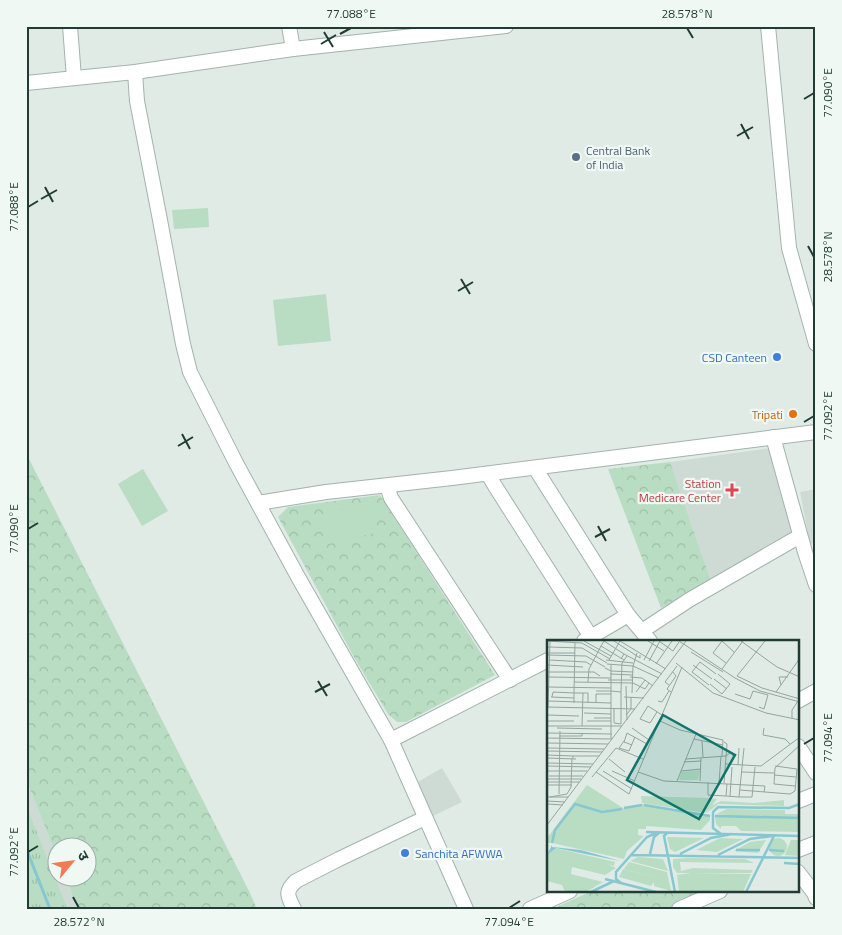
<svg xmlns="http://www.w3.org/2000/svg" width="842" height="935" font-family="'Titillium Web','Noto Sans Devanagari',sans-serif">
	<defs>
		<pattern id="grass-tufts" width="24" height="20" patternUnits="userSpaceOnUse" patternTransform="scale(1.25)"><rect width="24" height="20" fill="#b8ddc2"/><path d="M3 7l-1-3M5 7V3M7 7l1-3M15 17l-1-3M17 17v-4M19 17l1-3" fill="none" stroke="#9ebfa7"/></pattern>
		<pattern id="forest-crowns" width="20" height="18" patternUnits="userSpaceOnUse" patternTransform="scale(1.25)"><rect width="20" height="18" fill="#b8ddc2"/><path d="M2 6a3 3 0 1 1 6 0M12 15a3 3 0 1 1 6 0" fill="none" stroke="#9ebfa7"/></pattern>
	</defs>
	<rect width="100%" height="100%" fill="#e0ebe6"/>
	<g fill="#cedbd5">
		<path d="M771 448 796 533 711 581 670 462Z"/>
		<path d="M816 489V542L810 544 800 492Z"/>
		<path d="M442 768 462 802 431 817 416 783Z"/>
		<path d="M26 779 57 857 58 878H66L78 909H26Z"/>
	</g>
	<path fill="url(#grass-tufts)" d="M26 805 66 905 67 909H26Z"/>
	<g fill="url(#forest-crowns)">
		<path d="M26 453 249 891 257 909H78L66 878H88V848H58L57 857 26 779Z"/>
		<path d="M670 462 711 581 661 608 608 469Z"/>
		<path d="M380 495 495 675 406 722H397L388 714 355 659 278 517 288 507Z"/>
		<path d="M592 891H712L671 909H552Z"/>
	</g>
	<g fill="#b8ddc2">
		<path d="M208 208 209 227 174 229 172 210Z"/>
		<path d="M326 294 331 341 278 346 273 300Z"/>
		<path d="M143 469 168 511 142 526 118 484Z"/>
		<path d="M371 502 378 532 329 544 321 515Z"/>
	</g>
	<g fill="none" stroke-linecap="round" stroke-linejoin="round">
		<path stroke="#86c7d2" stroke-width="3" d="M26 848 50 909"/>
		<g stroke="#a3b3ad" stroke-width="16">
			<g id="minor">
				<path d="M70 26 74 78"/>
				<path d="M289 26 293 49"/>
				<path d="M768 26 789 248 816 344"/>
				<path d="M135 72 137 101 160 220 183 344 190 372 236 463 298 577 391 740 466 909"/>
				<path d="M26 83 135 72 293 49 506 26"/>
				<path d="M773 437 805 552 816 585"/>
				<path d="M535 468 628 615 650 641"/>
				<path d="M488 474 495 486 591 637"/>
				<path d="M387 486 391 498 510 680"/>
				<path d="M258 503 326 492 452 478 816 432"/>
				<path d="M642 631 689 600 800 536"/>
				<path d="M584 641 628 615"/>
				<path d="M798 701 816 691"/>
				<path d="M391 740 548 660"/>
				<path d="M798 746 816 773"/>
				<path d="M798 801 816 794"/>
				<path d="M798 850 816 843"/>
				<path d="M798 872 814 893 816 898"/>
				<path d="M294 909C288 896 284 892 296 881L339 859 425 818"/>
				<path d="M530 909 570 891"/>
				<path d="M679 909 720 891"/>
			</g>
		</g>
		<use href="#minor" stroke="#fff" stroke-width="14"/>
	</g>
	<path fill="none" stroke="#203c34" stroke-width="2" d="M687 28 693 38M324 32 333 47M340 34 351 28M321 44 336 35M804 99 814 93M741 124 749 139M737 136 753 127M45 187 53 202M41 199 57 190M28 207 38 201M808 246 814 257M461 279 470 294M458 291 473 282M804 422 814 416M182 434 190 449M178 446 193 437M598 526 606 541M28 529 38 523M595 537 610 529M318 681 327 696M315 692 330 684M804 744 814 738M28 852 38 846M73 897 79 908M509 908 520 901"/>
	<circle fill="#5c6f8a" stroke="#f0f8f4" stroke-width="2" cx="576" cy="157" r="5"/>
	<g fill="#3f7fe0" stroke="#f0f8f4" stroke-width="2">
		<circle cx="777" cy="357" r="5"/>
		<circle cx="405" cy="853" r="5"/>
	</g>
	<circle fill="#e8710a" stroke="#f0f8f4" stroke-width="2" cx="793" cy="414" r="5"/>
	<path fill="#e0444e" stroke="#f0f8f4" stroke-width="2" d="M729.5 482.5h5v5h5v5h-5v5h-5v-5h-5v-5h5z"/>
	<g text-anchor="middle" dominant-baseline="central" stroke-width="4.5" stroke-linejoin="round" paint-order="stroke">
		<g font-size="12" fill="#4e5e75" stroke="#f0f8f4" text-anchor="start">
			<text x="586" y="150">Central Bank<tspan x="586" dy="14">of India</tspan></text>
		</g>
		<g font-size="12" fill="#366cbe" stroke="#f0f8f4" text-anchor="end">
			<text x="767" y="357">CSD Canteen</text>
			<text x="415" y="853" text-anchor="start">Sanchita AFWWA</text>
		</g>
		<g font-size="12" fill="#c56008" stroke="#f0f8f4" text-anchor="end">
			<text x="783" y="414">Tripati</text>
		</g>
		<g font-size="12" fill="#be3a42" stroke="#f0f8f4" text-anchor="end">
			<text x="721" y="483">Station<tspan x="721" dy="14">Medicare Center</tspan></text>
		</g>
	</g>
	<g transform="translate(547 640)">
		<rect width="252" height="252" fill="#e0ebe6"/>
		<path d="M40 145 76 168 55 171 28 164 9 188 4 203H0V198ZM237 160V166L171 164 160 173 164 166 174 161 207 163ZM95 164 163 175V180L154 190 99 186V189H91V195L97 196 80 211 77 219 5 203 8 191 28 165 55 173ZM180 169 238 170V174H169ZM180 174H252V192L194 191 189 186H174V189L169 184 168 175ZM120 197 157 198 128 212 123 209ZM173 198 196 199 170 212 149 210ZM222 207a9 9 0 1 1 18 0a9 9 0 1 1-18 0ZM219 200 211 213 187 211 203 202ZM244 200H252V216L238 215ZM8 208 68 222 67 226 60 224 69 228 58 235 25 227 24 234 56 242 39 252H18L15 245 0 241V215ZM91 217 116 219 121 231 83 221ZM141 218 198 219 207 223 133 222 134 231 146 228 206 230 204 233H130L126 227V219ZM82 222 120 232 124 251 107 246V242L104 246 72 237 76 229 116 239 77 229ZM144 233 204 234 196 252H132L130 235Z" fill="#b8ddc2"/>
		<path d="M153 130 151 140H132L134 132ZM94 156 159 158 170 159 159 173 95 163Z" fill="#b8ddc2"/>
		<path d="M5 205V207L34 210 73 221 9 208 0 215Z" fill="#86c7d2"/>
		<path fill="none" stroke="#86c7d2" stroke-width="2.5" d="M97 165 163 176M77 168 95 165M168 176 253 178M99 192 253 196M120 193 117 196 128 252M174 194 166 188V172L171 167 242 168 253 164M5 203 8 190 28 164 55 172 75 169M189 210H213M222 210 237 211M103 214 107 197 112 193M133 214 164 198 185 194M84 215 253 218M171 215 203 199 225 196M237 223 253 224M58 239 109 252M74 243 69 239V232L100 197 109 193M44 252 67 241M199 252 227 196"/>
		<path fill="none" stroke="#93a59f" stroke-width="1" d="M0 1 35 3 63 19M37 1 64 16M67 1 93 18V15M73 1 119 29M101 1 117 11M112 1 126 11 132 2M132 1 188 38 213 51 253 62M175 1 166 13 179 23M175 1 187 12M194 1 230 27 253 37M218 1 190 36 215 48 253 59M54 6 57 1 77 14M1 7 35 8 60 23M144 12 176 32M0 13H28M90 13 86 26 112 38M1 15 39 16 58 27M74 19 77 14 115 34M2 20 39 22 44 25M59 20 86 23M62 20 73 1M97 20 107 1M102 21 113 1M129 23 166 53 219 73 253 80M60 24 86 26 85 53M109 24 125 1M0 25 36 27M146 25 165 39M58 28 64 31 86 32M175 29 196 1M0 32H47L53 36M63 34 86 35M1 37 64 38M83 37 95 38 102 43M167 39 180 49M61 40H86M27 42 86 43 98 49 102 43 106 46M41 42 42 29 54 6 77 20M163 44 175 54 183 44 171 34M122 45 118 42 130 26M162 45 145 32 153 22 169 34M234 45 232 37H241M79 46 80 80M1 47 64 48M49 51H64V25M89 52 98 40M124 52 120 49 129 36 126 32M229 52 253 18M188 54 203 59 206 51 221 55 217 69 212 67M4 57 27 58M5 57 6 52 27 53 28 3M77 57 97 58M1 61 64 63M111 61 115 62 122 51M27 63V53H41V63M49 63V54H64M1 67 3 1M67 69V83L74 84V52M110 72 103 83 93 79 101 66 115 75M37 73 64 74M0 75 32 76M79 75 84 69V57M0 76V67L88 69M47 78H64M245 78V70L251 61M0 81H27M40 81H64M113 81 133 90 176 100 175 116M0 86H75M35 86 36 53M10 88 55 89M85 88 102 100M217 88 216 95 238 99 243 104M0 93 65 94M12 96H35V93M0 98 65 99M64 99V51L74 52 75 23 80 16M147 99 176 105M77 101 72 108 82 111 88 97M155 101 156 117M0 103 61 104M85 105 77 102 80 93 100 104 102 102M0 108 57 109M0 111 55 112M0 115 26 116M0 118 29 119M26 118V116H52M62 119 78 132M139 119 179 116 184 112 186 116M137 122 154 121M0 123 46 124M179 124 214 126 253 97M191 125 192 108M0 126 44 127M0 131H40M56 131 85 149M65 131 88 141M134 131 154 129M49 132 82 154 135 27M91 132 117 141 180 144 179 156 192 157 197 108M195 132 227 133M227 135 249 137M2 136H36M45 137 69 108 96 119M0 139H34M130 141 149 94M153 141 154 118M0 142H32M161 142V155L179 156M172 143 174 116M177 143 180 104 177 102M180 144 218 146 217 152M0 145H25M248 146 227 144 228 128 253 105M193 150 243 154 248 151 250 129 228 126M12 154 13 91M183 156 185 127M0 157H21M3 157 20 154 24 147 25 118M192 157H205L208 127M0 161 18 162M0 164 16 165M0 185 139 1"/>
		<path fill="#0f766e" fill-opacity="0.15" stroke="#0f766e" stroke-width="2.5" d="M116 75 188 115 152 179 80 140Z"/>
		<rect width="252" height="252" fill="none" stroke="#203c34" stroke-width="2.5"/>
	</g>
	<rect width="842" height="935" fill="none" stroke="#f0f8f4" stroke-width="55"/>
	<g transform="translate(72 862) rotate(61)"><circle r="24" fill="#f0f8f4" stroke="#9dada7"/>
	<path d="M0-4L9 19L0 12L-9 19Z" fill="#f47a55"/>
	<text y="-8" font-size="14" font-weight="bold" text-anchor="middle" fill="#203c34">उ</text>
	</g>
	<rect x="28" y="28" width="786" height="880" fill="none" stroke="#203c34" stroke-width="2"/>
	<g font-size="12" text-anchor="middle" fill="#203c34">
		<text x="351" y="18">77.088°E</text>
		<text x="687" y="18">28.578°N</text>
		<text transform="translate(828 93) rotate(-90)" y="4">77.090°E</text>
		<text transform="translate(14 207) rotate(-90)" y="4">77.088°E</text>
		<text transform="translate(828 257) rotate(-90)" y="4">28.578°N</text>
		<text transform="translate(828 416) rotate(-90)" y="4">77.092°E</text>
		<text transform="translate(14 529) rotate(-90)" y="4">77.090°E</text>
		<text transform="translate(828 738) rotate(-90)" y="4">77.094°E</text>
		<text transform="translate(14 852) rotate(-90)" y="4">77.092°E</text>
		<text x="79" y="926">28.572°N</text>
		<text x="509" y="926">77.094°E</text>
	</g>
</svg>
